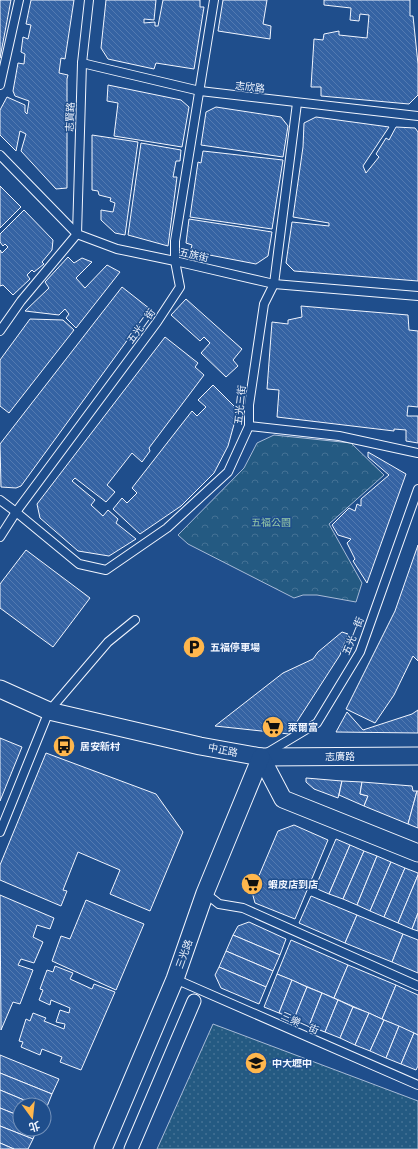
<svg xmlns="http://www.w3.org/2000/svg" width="418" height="1149" font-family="Figtree,'Noto Sans TC',sans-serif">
	<defs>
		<pattern id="grass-dots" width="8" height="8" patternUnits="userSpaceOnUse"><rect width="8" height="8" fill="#245a82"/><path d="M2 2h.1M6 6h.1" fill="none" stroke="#447295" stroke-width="1.8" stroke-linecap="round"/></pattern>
		<pattern id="park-crowns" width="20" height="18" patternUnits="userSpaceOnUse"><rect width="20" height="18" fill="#245a82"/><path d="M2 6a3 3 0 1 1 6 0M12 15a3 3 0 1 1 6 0" fill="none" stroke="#447295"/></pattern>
		<pattern id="building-back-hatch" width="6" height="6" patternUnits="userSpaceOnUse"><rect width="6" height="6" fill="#3563a3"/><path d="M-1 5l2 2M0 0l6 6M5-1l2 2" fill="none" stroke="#537ab1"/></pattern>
	</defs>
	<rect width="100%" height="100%" fill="#1f4e8c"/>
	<path fill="url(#grass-dots)" stroke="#a8bbd7" d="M213 1024 418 1101V1149H157Z"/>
	<path fill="url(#park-crowns)" stroke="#a8bbd7" d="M274 435 351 443 384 475 329 524 362 583 356 602 317 595H303L294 598 188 544 178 535 244 468 257 443Z"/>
	<g fill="url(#building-back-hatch)" stroke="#f2f6ff">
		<path d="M0 0H11L0 58Z"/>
		<path d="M31 0H74L65 59 61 58 59 73 68 75 67 79V188L56 189 21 151 26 134 20 131 16 151 0 135V110L7 97 25 105V112L27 114 29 101 15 96 13 91 18 63 24 64 25 54 21 52 23 37 28 39 31 25 26 24Z"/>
		<path d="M106 0H156L154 20 144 19V23L155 22V26H158L163 0H200V7H204L194 69 156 63 154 69 108 59 101 48Z"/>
		<path d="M223 0H267L263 24 271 26 270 39 218 31Z"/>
		<path d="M324 0H410V16H413L418 64V95L409 104 321 96V87H311L314 39 323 40 324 34 339 31V35L367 38 369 15 360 14 359 21 350 20 351 8 324 5Z"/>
		<path d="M108 85 181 100 189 107 182 147 114 136 118 103 107 101Z"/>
		<path d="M216 107 281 117 288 126 283 157 201 145 206 112Z"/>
		<path d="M316 117 389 127 363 166 366 173 379 157 376 154 386 138 389 140 396 127 415 128 418 132V281L294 271 286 263 292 222 329 226V223L293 217 303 147 304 123Z"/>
		<path d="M92 135 138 142 125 235 115 233 101 220V210L113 212 115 203 110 201 111 198 99 195 98 191 92 190Z"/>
		<path d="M141 143 181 150 180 161H176L173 177H177L168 246 128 235Z"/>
		<path d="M203 151 283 160 272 229 190 217 198 162 201 163Z"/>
		<path d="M0 186 21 207 0 228Z"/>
		<path d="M24 210 53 240 52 250 42 262 44 264 34 272 32 270 27 275 30 279 13 295 3 285 0 286V250L2 253 8 247 5 244 3 246 0 242V234Z"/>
		<path d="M189 219 272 232 268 256 256 264 194 252 191 249 192 245 186 243Z"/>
		<path d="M68 257 74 263 82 258 92 262 76 278 85 288 107 265 120 272 76 328 66 318 69 314 65 309 59 315 25 311 49 288 45 282Z"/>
		<path d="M122 287 150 309 21 486 16 488 1 487 0 444Z"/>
		<path d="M186 299 242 349 233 360 238 366 226 377 201 353 210 343 204 337 200 341 171 315Z"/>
		<path d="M301 306 408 315 409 330 418 331V407L408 406 407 416H418V443L406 441V430L394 429V431L277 417 279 390 267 389 272 322 288 324V320L302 317Z"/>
		<path d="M30 319 63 320 74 330 9 413 0 406V360Z"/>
		<path d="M165 337 198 363 195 367 204 375 149 448 150 451 142 462 132 453 107 485 115 492 106 502 75 478 72 481 95 500 91 505 103 516 108 510 118 519 116 523 136 539 109 556 78 551 40 518 37 504Z"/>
		<path d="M213 385 238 410 228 446 214 473 181 506 140 534 113 509 122 498 127 503 137 493 132 488 192 411 197 416 206 407 198 400Z"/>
		<path d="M368 452 406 474 367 583 353 561 355 559 347 543 351 539 338 535 332 525 349 508 355 511 357 504 361 506V499L389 475 368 457Z"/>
		<path d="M418 545V661L413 656 394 695 375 723 346 709 395 611Z"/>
		<path d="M26 550 90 598 53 647 0 608V584Z"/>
		<path d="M342 632 348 634 340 655 289 734 215 726 283 673 313 659 318 652Z"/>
		<path d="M418 710V733L336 732 347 712 363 730 412 714Z"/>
		<path d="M0 738 22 747 0 801Z"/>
		<path d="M46 753 156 794 183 832 150 911 110 894 120 870 78 852 63 890 67 891 61 906 0 880V865Z"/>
		<path d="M306 778 342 781 338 798 314 789 306 782Z"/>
		<path d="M342 781 362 782 360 794 368 796 364 806 339 795Z"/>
		<path d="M362 782 412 786 413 791H417L408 824 364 806 368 796 360 794Z"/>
		<path d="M417 791H418V828L408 824Z"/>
		<path d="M294 825 328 840 295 919 255 903 252 892 278 831Z"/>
		<path d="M336 839 350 845 329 894 315 888Z"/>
		<path d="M350 845 364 851 343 899 329 894Z"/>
		<path d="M364 851 377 856 357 905 343 899Z"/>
		<path d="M377 856 391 862 370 911 357 905Z"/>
		<path d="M391 862 405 868 384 917 370 911Z"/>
		<path d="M405 868 418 873V875L398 923 384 917Z"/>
		<path d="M418 875V913L412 929 398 923Z"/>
		<path d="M0 895 54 918 50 929 37 925 33 937 43 942 34 963 21 959 18 965 33 970 20 1004 13 1002 1 1030Z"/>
		<path d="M311 896 357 915 345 943 299 923Z"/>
		<path d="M86 900 144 924 116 990 52 961 61 936 70 939Z"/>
		<path d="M418 913V931L412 929Z"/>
		<path d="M357 915 403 934 392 962 345 943Z"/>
		<path d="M249 922 286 939 280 955 233 935 238 926Z"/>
		<path d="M403 934 418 940V973L392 962Z"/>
		<path d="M233 935 280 955 273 971 226 951Z"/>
		<path d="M291 940 348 965 334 998 277 974Z"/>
		<path d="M226 951 273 971 266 987 219 967Z"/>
		<path d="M348 965 396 985 382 1019 334 998Z"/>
		<path d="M55 966 73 973 70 979 92 989 94 984 115 992 81 1070 60 1062 62 1057 42 1049 40 1055 21 1047 23 1042 19 1041 26 1019 30 1021 33 1013 46 1018 44 1021 64 1029 65 1024 56 1022 60 1010 69 1013 70 1008 51 1000 50 1005 39 1000 43 990 40 989 47 970 53 972Z"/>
		<path d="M219 967 266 987 259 1004 221 988 215 975Z"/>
		<path d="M277 974 292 980 279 1013 264 1007Z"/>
		<path d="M292 980 307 987 294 1019 279 1013Z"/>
		<path d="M396 985 418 995V1035L382 1019Z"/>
		<path d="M307 987 322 993 309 1026 294 1019Z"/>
		<path d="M322 993 338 1000 325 1032 309 1026Z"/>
		<path d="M338 1000 353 1007 340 1038 325 1032Z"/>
		<path d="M353 1007 369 1013 355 1045 340 1038Z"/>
		<path d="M369 1013 384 1020 370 1051 355 1045Z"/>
		<path d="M384 1020 399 1026 386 1058 370 1051Z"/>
		<path d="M399 1026 414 1033 401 1064 386 1058Z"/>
		<path d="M414 1033 418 1035V1066L416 1070 401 1064Z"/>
		<path d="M0 1055 59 1079 52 1094 0 1073Z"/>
		<path d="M0 1073 52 1094 46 1109 44 1108V1105H36L0 1090Z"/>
		<path d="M0 1090 36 1105H20V1116L0 1108Z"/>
		<path d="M0 1108 20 1116V1129H37L33 1139 0 1126Z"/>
		<path d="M0 1126 33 1139 28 1149H14L0 1143Z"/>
		<path d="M0 1143 14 1149H0Z"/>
	</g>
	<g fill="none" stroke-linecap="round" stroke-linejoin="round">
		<g stroke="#f2f6ff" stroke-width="10">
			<g id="service">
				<path d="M82 63 200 91 418 116"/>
				<path d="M0 85 19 0"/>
				<path d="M0 155 77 234 117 249 175 261 274 284 418 296"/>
				<path d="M0 331 21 301 77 234 82 63 89 0"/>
				<path d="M249 426 339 436 418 453"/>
				<path d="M0 500 16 512 79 564 106 570 167 528 228 472 249 426V405L264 304 274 284 297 103"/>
				<path d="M0 537 16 512 157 322 180 287 175 261V241L214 0"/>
				<path d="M267 753 317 723 360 652 418 489"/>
				<path d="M0 832 49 711 108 642 135 620"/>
				<path d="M205 893 219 904 243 908 418 986"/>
				<path d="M175 979 418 1085"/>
			</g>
		</g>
		<g stroke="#f2f6ff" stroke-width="15">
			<path id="pedestrian" d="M131 1149 194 1001"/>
		</g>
		<g stroke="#f2f6ff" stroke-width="19">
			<g id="minor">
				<path d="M0 689 49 711 200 746 261 757 418 756"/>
				<path d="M261 757 283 799 418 853"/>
				<path d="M103 1149 175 979 205 893 261 757"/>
			</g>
		</g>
		<use href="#service" stroke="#1f4e8c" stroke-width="8"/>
		<use href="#pedestrian" stroke="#1f4e8c" stroke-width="13"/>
		<use href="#minor" stroke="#1f4e8c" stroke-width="17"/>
	</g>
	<defs>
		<g id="parking-disc" transform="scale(1.15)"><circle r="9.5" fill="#ffb74d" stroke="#1f4e8c"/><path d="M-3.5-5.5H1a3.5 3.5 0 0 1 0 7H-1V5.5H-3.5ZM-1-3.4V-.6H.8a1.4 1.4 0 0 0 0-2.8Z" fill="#111"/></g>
		<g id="supermarket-disc" transform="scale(1.15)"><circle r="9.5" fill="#ffb74d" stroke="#1f4e8c"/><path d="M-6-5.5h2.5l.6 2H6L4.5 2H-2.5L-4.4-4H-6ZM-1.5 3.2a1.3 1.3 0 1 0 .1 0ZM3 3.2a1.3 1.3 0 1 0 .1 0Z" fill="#111"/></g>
		<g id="bus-disc" transform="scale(1.15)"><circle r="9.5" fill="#ffb74d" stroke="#1f4e8c"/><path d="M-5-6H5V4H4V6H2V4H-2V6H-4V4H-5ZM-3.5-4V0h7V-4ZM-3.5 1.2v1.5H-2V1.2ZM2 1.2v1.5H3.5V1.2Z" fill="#111"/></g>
		<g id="school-disc" transform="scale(1.15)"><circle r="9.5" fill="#ffb74d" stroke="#1f4e8c"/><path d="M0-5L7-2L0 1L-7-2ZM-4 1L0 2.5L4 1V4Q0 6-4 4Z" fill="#111"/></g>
	</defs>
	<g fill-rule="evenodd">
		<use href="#parking-disc" x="194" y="647"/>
		<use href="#supermarket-disc" x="273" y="727"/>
		<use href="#bus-disc" x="64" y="746"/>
		<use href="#supermarket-disc" x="252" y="884"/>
		<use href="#school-disc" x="256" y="1063"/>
	</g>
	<g text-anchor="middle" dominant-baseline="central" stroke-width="3" stroke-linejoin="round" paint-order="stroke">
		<g font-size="10" fill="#f2f6ff" stroke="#1f4e8c">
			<text transform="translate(250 87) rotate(7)">志欣路</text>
			<text transform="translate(70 117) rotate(-88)">志賢路</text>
			<text transform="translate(194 255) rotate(13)">五族街</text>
			<text transform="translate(141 326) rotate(-54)">五光二街</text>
			<text transform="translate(240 405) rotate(-84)">五光三街</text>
			<text transform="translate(353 636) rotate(-68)">五光一街</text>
			<text transform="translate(223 750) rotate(11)">中正路</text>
			<text x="340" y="756">志廣路</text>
			<text transform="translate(184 954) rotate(-70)">三光路</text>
			<text transform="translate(300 1023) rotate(24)">三樂一街</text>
		</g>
		<g font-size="10" fill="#97c8a6" stroke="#1f4e8c">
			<text x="271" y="522">五福公園</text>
		</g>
		<g font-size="10" font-weight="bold" fill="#f2f6ff" stroke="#1f4e8c" text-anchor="start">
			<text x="210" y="647">五福停車場</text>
			<text x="288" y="727">萊爾富</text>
			<text x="80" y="746">居安新村</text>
			<text x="268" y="884">蝦皮店到店</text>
			<text x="272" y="1063">中大壢中</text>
		</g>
	</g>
	<g transform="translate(32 1117) rotate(165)"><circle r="19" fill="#1f4e8c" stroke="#7391ba"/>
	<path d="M0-3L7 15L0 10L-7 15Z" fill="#ffb74d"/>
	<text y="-6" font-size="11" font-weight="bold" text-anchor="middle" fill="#f2f6ff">北</text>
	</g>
</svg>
